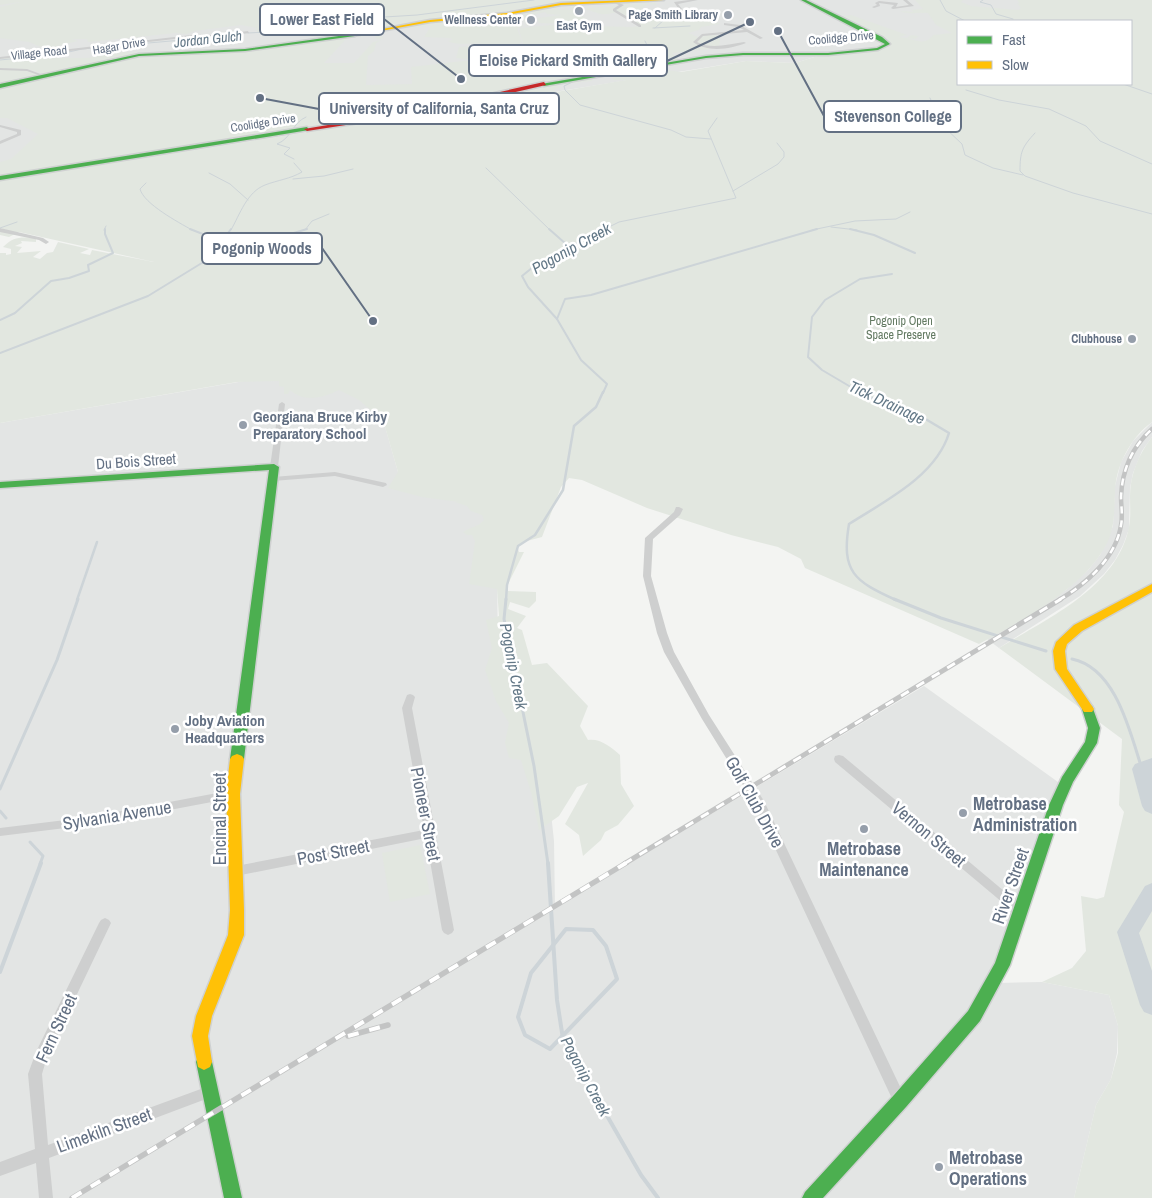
<svg xmlns="http://www.w3.org/2000/svg" width="1152" height="1198" font-family="'Archivo Narrow',sans-serif">
	<rect width="100%" height="100%" fill="#f3f4f2"/>
	<g fill="#e3e5e4">
		<path d="M0 0H1134L958 21V44L821 55 795 63 746 61 0 182Z"/>
		<path d="M366 360 398 472 508 506 497 561 498 670 551 813 554 841 555 908 924 686 1065 787 998 983 1042 982 1109 995 1118 1026 1117 1053 1111 1079 1096 1105 1074 1198H0V423Z"/>
		<path d="M1152 422V437L1142 451 1133 473 1130 488 1129 529 1123 545 1115 560 1104 574 1080 596 999 648 987 639 1066 590 1089 569 1100 555 1113 526 1115 486 1121 462 1133 441Z"/>
	</g>
	<g fill="#e2e7e0" fill-rule="evenodd">
		<path d="M0 0H622L549 4 485 15 320 37 255 33 258 31 255 30 257 28 241 25 194 31 187 34 176 33 88 42 87 39H72L78 41 46 49 29 42 0 38V7L20 2 0 5Z"/>
		<path d="M915 0H963L961 2 971 6 1018 10 1021 8 1017 3 1020 4 1017 0H1152V422C1130 438 1115 467 1115 494 1114 512 1115 527 1107 543 1086 587 1021 621 979 644L805 568 801 559 778 547 731 535 647 508 582 480 569 478 561 487 542 537 523 542 517 546 519 552H524L508 584V591L536 592V601L529 608 510 602 508 609 526 616 517 628 522 630 532 665 547 663 588 706 580 726 588 740C600 738 611 747 620 755L621 784 634 806 618 825 605 832 601 840 583 856 579 835 565 824 588 783 577 787 559 816 539 830 531 792 521 760 509 758 505 742 509 723 496 701 485 670 492 648 486 620 499 616 497 589 469 584 475 541 472 535H467L463 532C471 527 478 527 484 520L482 515 471 511 467 506 455 502H459L422 497 388 488 398 472 381 413 379 410 380 418 359 400 339 390C322 398 305 403 290 390L288 394H284V387L279 386V381L237 382 0 423V253H6V255L11 254V249L3 247C14 236 21 237 36 238V242L21 241 22 243 15 246 22 247 17 253 41 251 33 257 40 259 47 253 53 252 58 242 89 249 80 253 90 255 92 250 154 262 19 232 9 237 0 235V229L10 231 0 228V181L446 110 444 109 553 83 559 88 553 89 556 92 626 80H613V77L617 76 614 75 592 79V81L571 83 575 81 572 79 663 66 659 69 681 72 746 61 795 63 821 55 885 48 891 44 884 39 886 38 842 17 851 15 907 35 899 37 907 38 911 35 919 36 915 39 907 38C917 41 926 45 933 35L952 33 936 25 928 13C918 12 909 15 900 11L914 12 911 10 923 9ZM958 21H1131V84H958Z"/>
		<path d="M611 2 656 3V5L648 4 641 9 647 10 643 13 664 12 657 18 659 19 674 17 675 14 701 17 716 22 713 24 716 22 720 24 701 27 699 30 688 33 698 37 694 42 701 46 696 42 700 37 714 34 720 39 719 47H708L710 49 672 53 681 61 541 82 424 110 0 177V162L11 159 38 134 7 118H0V87L136 56 237 51 375 34 384 38 377 39 374 35 346 39 324 63H354L373 42 381 40 376 43 374 51 368 56 366 85 412 84 411 67 472 60 456 58 459 47 486 45C473 41 459 47 448 41L452 40 451 38 424 37 431 26 402 29 430 22 516 13 520 24 524 26 517 28 522 42 514 49 517 52 516 48 523 43 519 30 521 28 551 25 631 27 641 26 616 10 623 5 618 3 621 5 613 9 617 12C613 13 605 15 601 14 591 12 585 6 574 10L580 13 567 14H579L594 24 588 25 539 23 537 18 561 15 547 14 545 12 526 17 528 23H537L527 26 522 17 524 16 521 13 522 12C533 9 550 3 561 7L558 9 573 10 566 4H574L582 7 580 5H581L584 8 617 6 613 3 579 4Z"/>
		<path d="M124 52 139 53 45 74 28 69 0 68V59L6 58H87Z"/>
		<path d="M0 70H22L38 74 0 85Z"/>
		<path d="M1152 437V1198H1074L1096 1105 1111 1079 1118 1053V1026L1109 995 1042 982 1072 968 1086 951 1081 896 1097 899 1104 897 1124 812 1119 805 1122 739 999 648C1046 619 1117 588 1129 527 1131 517 1130 507 1130 496 1130 474 1139 454 1152 437Z"/>
		<path d="M420 845 430 894 390 902 382 853Z"/>
	</g>
	<g fill="none" stroke-linecap="round" stroke-linejoin="round">
		<g stroke="#cdd4d8" stroke-width="1">
			<path d="M940 0 946 11 965 21"/>
			<path d="M983 0 980 2 991 5 996 14 1013 19"/>
			<path d="M653 28 690 26"/>
			<path d="M655 28 665 19"/>
			<path d="M248 33 303 30 368 18 417 15 534 0"/>
			<path d="M0 60 60 54 82 49 215 37"/>
			<path d="M581 76C597 56 626 54 650 51L645 41"/>
			<path d="M581 78 564 86 565 90 580 105 671 130 686 137 711 139"/>
			<path d="M1123 84 1152 94"/>
			<path d="M966 90 999 100 1049 109 1086 126 1100 141 1152 164"/>
			<path d="M930 98 943 126 962 144 965 155 993 168 1023 175"/>
			<path d="M1035 133C1022 147 1020 152 1020 171L1025 176 1073 193 1152 214"/>
			<path d="M294 159 284 154 290 148 277 144C292 138 292 123 306 117"/>
			<path d="M486 168 550 230"/>
			<path d="M209 173 230 184 248 200"/>
			<path d="M293 179 324 176 353 169"/>
			<path d="M146 183 140 189C144 204 178 222 192 230"/>
			<path d="M733 191 778 164 784 157V152L777 143"/>
			<path d="M831 227 857 230"/>
			<path d="M0 228 17 222"/>
			<path d="M104 230 106 226"/>
			<path d="M231 230C240 214 247 192 265 185 278 180 290 179 302 172L294 163"/>
			<path d="M305 230 312 221 329 214"/>
			<path d="M603 230 619 222 736 198 708 131 717 118"/>
			<path d="M812 230 855 221 896 219 910 212"/>
		</g>
		<g stroke="#cdd4d8" stroke-width="2">
			<path d="M190 229 223 242"/>
			<path d="M549 229 566 244 564 250"/>
			<path d="M850 229 874 235 915 253"/>
			<path d="M219 247 274 239 307 229"/>
			<path d="M557 319 565 299 591 295 817 229"/>
			<path d="M0 320 15 313 51 281 69 278 89 271 88 265 113 253 105 234V229"/>
			<path d="M0 353 148 296 210 258 231 229"/>
			<path d="M603 393 607 384 581 360 557 319 528 287 522 276 538 263 606 229"/>
			<path d="M861 393 822 370 808 357 812 317 825 300 860 279 892 274"/>
		</g>
		<g stroke="#cdd4d8" stroke-width="2.5">
			<path d="M859 392 885 404 912 411 949 433C936 476 885 501 849 524 841 572 854 581 896 600"/>
			<path d="M77 600 97 542"/>
			<path d="M506 600 507 585 518 546 535 535 563 490 574 426 596 407 603 392"/>
		</g>
		<g stroke="#cdd4d8" stroke-width="3">
			<path d="M506 599 504 619 534 766 548 864"/>
			<path d="M894 599 941 618 1046 651"/>
			<path d="M1072 659C1116 668 1130 732 1142 769"/>
			<path d="M0 789 57 660 78 599"/>
			<path d="M0 811 6 818"/>
			<path d="M30 842 43 856 40 864"/>
		</g>
		<g stroke="#cdd4d8" stroke-width="4">
			<path d="M548 863 557 1000 563 1039 641 1175 658 1198"/>
			<path d="M566 929 593 930 606 946 617 979 550 1049 525 1035 518 1017 531 973Z"/>
			<path d="M0 972 41 863"/>
		</g>
		<g fill="#cdd4d8" fill-rule="evenodd">
			<path d="M1152 758V814L1145 811 1142 806 1132 769 1135 764Z"/>
			<path d="M1152 883V911L1139 933 1152 971V1015L1144 1012 1140 1005 1117 932 1145 886Z"/>
		</g>
		<g stroke="#cfd1d1" stroke-width="3">
			<g id="fast">
				<path d="M801 0H806L882 37 890 44 878 50 828 55H743L706 58 544 86 541 84 706 56 743 53H828L877 48 885 44Z"/>
				<path d="M353 34 355 36 245 51 139 56 0 88V84L139 54 245 49Z"/>
				<path d="M307 127 309 130 0 180V176Z"/>
				<path d="M274 464 279 467 244 759 242 762 237 764 232 762 230 759 269 470 0 488V482Z"/>
				<path d="M1088 705 1092 706 1100 728 1097 743 1073 782 1063 805 1010 965 980 1021 906 1107 823 1198H802L805 1192 894 1095 968 1011 995 963 1049 805 1062 777 1085 742 1088 728 1082 709 1084 706Z"/>
				<path d="M204 1054 210 1057 212 1062 242 1198H224L196 1062 198 1057Z"/>
			</g>
		</g>
		<g stroke="#cfd1d1" stroke-width="3">
			<g id="slow">
				<path d="M629 0H664L561 5 507 15 430 22 353 36 351 35 430 20 507 13 561 3Z"/>
				<path d="M1152 584V592L1082 631 1067 644 1065 651 1067 669 1094 709 1092 712H1084L1055 669 1053 651 1056 642 1074 625Z"/>
				<path d="M237 754 242 756 244 759 240 794 244 910V935L212 1016 208 1036 212 1062 210 1067 204 1070 198 1067 192 1036 196 1016 228 935 230 910 226 794 230 759 232 756Z"/>
			</g>
		</g>
		<g stroke="#cfd1d1" stroke-width="3">
			<path id="jam" d="M544 82 546 85 424 113 307 131 304 129 424 109Z"/>
		</g>
		<g fill="#cecfcf" fill-rule="evenodd">
			<path d="M689 0H698L678 4 682 9 672 11 670 10 678 8 674 2Z"/>
			<path d="M903 0H907L914 6 893 9 891 8 894 5 879 3 880 6 874 8 872 7 877 5 875 3 879 1 898 3 896 7 909 5Z"/>
			<path d="M614 1 624 5 616 10 641 25V27H639L613 11V9L619 5 614 3Z"/>
			<path d="M724 23 740 25 763 38 760 39 747 32 703 36 697 42C712 50 728 44 744 42L746 43C730 49 708 53 693 42L702 34 744 30 738 27 724 25Z"/>
			<path d="M248 31 249 33 220 37 226 42 224 43 216 37H192L0 59V57L192 35H217Z"/>
			<path d="M0 68 27 69 46 76 44 77 27 71 0 70Z"/>
			<path d="M0 125 21 130V135L0 144V141L17 134V132L0 127Z"/>
			<path d="M0 228 43 238 49 242 46 244 39 240 0 232Z"/>
			<path d="M282 402 285 404 278 467 274 469 270 467 279 404Z"/>
			<path d="M335 472 386 483 387 485 383 487 335 476 273 481 269 479 273 477Z"/>
			<path d="M676 507H679L683 509 680 515 653 539 651 576 667 633 674 652 709 715 764 801 905 1097 907 1101 905 1105 900 1107 895 1105 754 803 702 719 664 652 657 633 643 576 645 538 674 512Z"/>
			<path d="M410 694 413 695 415 697 412 708 454 930 452 933 448 935 444 933 442 930 426 838 236 876 232 874 230 871 232 868 236 866 424 830 402 708 407 695Z"/>
			<path d="M839 755 843 756 1023 907 1025 910 1023 913 1019 915 1015 913 835 762 834 759 835 756Z"/>
			<path d="M233 790 237 791 238 794 237 797 233 798 90 825 0 836V828L90 817Z"/>
			<path d="M105 918 109 920 111 923 47 1057 42 1074 48 1145 209 1086 214 1088 216 1092 214 1096 49 1158 53 1198H39L36 1163 0 1176V1162L35 1149 28 1074 36 1052 99 923 101 920Z"/>
		</g>
		<use href="#fast" fill="#4caf50" fill-rule="evenodd"/>
		<use href="#slow" fill="#ffc107" fill-rule="evenodd"/>
		<use href="#jam" fill="#c62828" fill-rule="evenodd"/>
		<g stroke="#c3c4c4" stroke-width="4.5">
			<path id="rail-far2" d="M1059 600C1086 584 1116 558 1121 525 1123 516 1121 506 1121 497 1122 470 1132 447 1152 429"/>
		</g>
		<g stroke="#c3c4c4" stroke-width="5">
			<path id="rail-far1" d="M624 864 1061 599"/>
		</g>
		<g stroke="#c3c4c4" stroke-width="5.5">
			<g id="rail">
				<path d="M348 1036 388 1025"/>
				<path d="M72 1198 626 863"/>
			</g>
		</g>
		<use href="#rail-far2" stroke="#fff" stroke-width="2.5" stroke-dasharray="7" stroke-linecap="butt"/>
		<use href="#rail-far1" stroke="#fff" stroke-width="3" stroke-dasharray="9" stroke-linecap="butt"/>
		<use href="#rail" stroke="#fff" stroke-width="4" stroke-dasharray="11" stroke-linecap="butt"/>
	</g>
	<g fill="#959eaa" stroke="#fff" stroke-width="2">
		<circle cx="579" cy="11" r="5"/>
		<circle cx="728" cy="15" r="5"/>
		<circle cx="531" cy="20" r="5"/>
		<circle cx="1132" cy="339" r="5"/>
		<circle cx="243" cy="425" r="5"/>
		<circle cx="175" cy="729" r="5"/>
		<circle cx="963" cy="813" r="5"/>
		<circle cx="864" cy="829" r="5"/>
		<circle cx="939" cy="1167" r="5"/>
	</g>
	<g text-anchor="middle" dominant-baseline="central" stroke-width="5" stroke-linejoin="round" paint-order="stroke">
		<g font-size="12" font-weight="bold" fill="#637083" stroke="#fff" text-anchor="end">
			<text x="718" y="15">Page Smith Library</text>
			<text x="521" y="20">Wellness Center</text>
			<text x="579" y="26" text-anchor="middle">East Gym</text>
			<text x="1122" y="339">Clubhouse</text>
		</g>
		<g font-size="12" fill="#637083" stroke="#fff">
			<text transform="translate(841 38) rotate(-5)">Coolidge Drive</text>
			<text transform="translate(119 46) rotate(-10)">Hagar Drive</text>
			<text transform="translate(39 53) rotate(-6)">Village Road</text>
			<text transform="translate(263 123) rotate(-9)">Coolidge Drive</text>
		</g>
		<g font-size="12" fill="#637a62" stroke="#fff">
			<text x="901" y="321">Pogonip Open<tspan x="901" dy="14">Space Preserve</tspan></text>
		</g>
		<g font-size="14" font-style="italic" fill="#637887" stroke="#fff">
			<text transform="translate(208 39) rotate(-6)">Jordan Gulch</text>
		</g>
		<g font-size="15" font-weight="bold" fill="#637083" stroke="#fff" text-anchor="start">
			<text x="253" y="416">Georgiana Bruce Kirby<tspan x="253" dy="17">Preparatory School</tspan></text>
			<text x="185" y="720">Joby Aviation<tspan x="185" dy="17">Headquarters</tspan></text>
		</g>
		<g font-size="15" fill="#637083" stroke="#fff">
			<text transform="translate(136 461) rotate(-4)">Du Bois Street</text>
		</g>
		<g font-size="16" font-style="italic" fill="#637887" stroke="#fff">
			<text transform="translate(571 248) rotate(-29)">Pogonip Creek</text>
			<text transform="translate(887 402) rotate(25)">Tick Drainage</text>
			<text transform="translate(514 666) rotate(79)">Pogonip Creek</text>
			<text transform="translate(586 1076) rotate(62)">Pogonip Creek</text>
		</g>
		<g font-size="18" fill="#637083" stroke="#fff">
			<text transform="translate(755 802) rotate(61)">Golf Club Drive</text>
			<text transform="translate(426 814) rotate(79)">Pioneer Street</text>
			<text transform="translate(117 815) rotate(-9)">Sylvania Avenue</text>
			<text transform="translate(219 819) rotate(-90)">Encinal Street</text>
			<text transform="translate(929 834) rotate(40)">Vernon Street</text>
			<text transform="translate(333 852) rotate(-11)">Post Street</text>
			<text transform="translate(1010 886) rotate(-71)">River Street</text>
			<text transform="translate(56 1028) rotate(-65)">Fern Street</text>
			<text transform="translate(104 1130) rotate(-20)">Limekiln Street</text>
		</g>
		<g font-size="18" font-weight="bold" fill="#637083" stroke="#fff" text-anchor="start">
			<text x="973" y="803">Metrobase<tspan x="973" dy="21">Administration</tspan></text>
			<text x="864" y="848" text-anchor="middle">Metrobase<tspan x="864" dy="21">Maintenance</tspan></text>
			<text x="949" y="1157">Metrobase<tspan x="949" dy="21">Operations</tspan></text>
		</g>
	</g>
	<path fill="none" stroke="#637083" stroke-width="2" d="M461 79L384 19M750 22L667 61M260 98L319 109M778 31L824 116M373 321L322 248"/>
	<g fill="#637083" stroke="#fff" stroke-width="2">
		<circle cx="461" cy="79" r="5"/>
		<circle cx="750" cy="22" r="5"/>
		<circle cx="260" cy="98" r="5"/>
		<circle cx="778" cy="31" r="5"/>
		<circle cx="373" cy="321" r="5"/>
	</g>
	<g fill="#fff" stroke="#637083" stroke-width="2">
		<rect x="260" y="4" width="124" height="31" rx="5"/>
		<rect x="469" y="45" width="198" height="31" rx="5"/>
		<rect x="319" y="93" width="240" height="31" rx="5"/>
		<rect x="824" y="101" width="137" height="31" rx="5"/>
		<rect x="202" y="233" width="120" height="31" rx="5"/>
	</g>
	<g font-size="16" text-anchor="middle" font-weight="bold" fill="#637083">
		<text x="322" y="25">Lower East Field</text>
		<text x="568" y="66">Eloise Pickard Smith Gallery</text>
		<text x="439" y="114">University of California, Santa Cruz</text>
		<text x="893" y="122">Stevenson College</text>
		<text x="262" y="254">Pogonip Woods</text>
	</g>
	<rect x="957" y="20" width="175" height="65" fill="#ffffff" stroke="#c1c6cd"/>
	<rect x="967" y="36" width="25" height="8" fill="#4caf50" stroke="#c1c6cd"/>
	<text x="1002" y="45" font-size="15" fill="#637083">Fast</text>
	<rect x="967" y="61" width="25" height="8" fill="#ffc107" stroke="#c1c6cd"/>
	<text x="1002" y="70" font-size="15" fill="#637083">Slow</text>
</svg>
